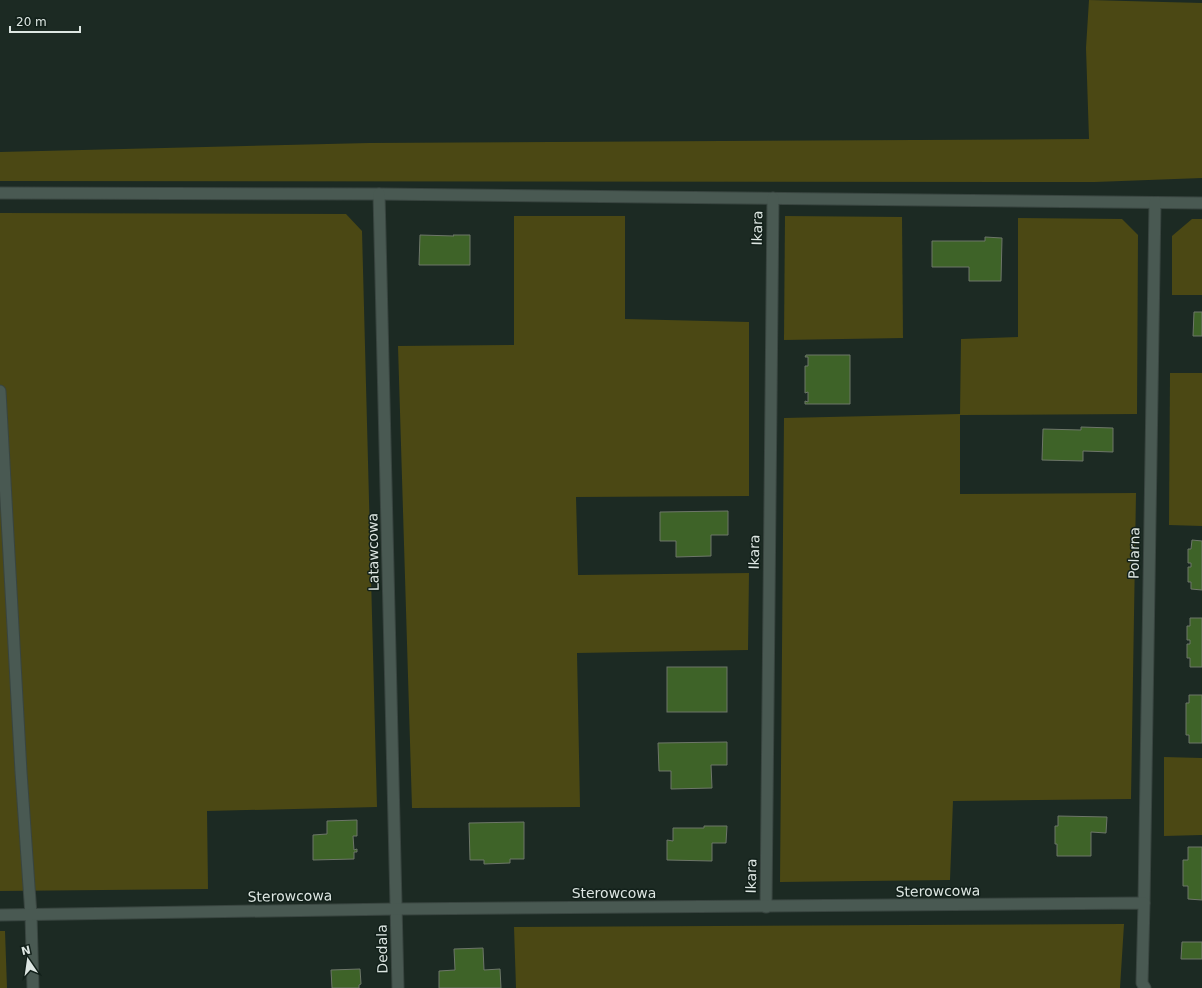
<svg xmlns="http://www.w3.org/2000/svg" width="1202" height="988" font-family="'DejaVu Sans',sans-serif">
	<rect width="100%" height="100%" fill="#1c2a23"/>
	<g fill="#4b4814">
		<path d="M1089 0 1202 3V178L1095 182 0 181V152L369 143 1089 139 1086 48Z"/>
		<path d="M0 213 346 214 362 231 377 807 207 811 208 889 0 891Z"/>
		<path d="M514 216H625V319L749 322V496L576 497 578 575 749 573 748 650 577 653 580 807 412 808 398 346 514 345Z"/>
		<path d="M785 216 902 217 903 338 784 340Z"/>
		<path d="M1018 218 1122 219 1138 235 1137 414 960 415V494L1136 493 1131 799 953 801 950 880 780 882 784 418 960 414 961 339 1018 337Z"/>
		<path d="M1192 219H1202V295H1172V236Z"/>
		<path d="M1170 373H1202V526L1169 525Z"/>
		<path d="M1164 757 1202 758V835L1164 836Z"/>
		<path d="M1124 924 1120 988H516L514 927Z"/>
		<path d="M0 931H5L7 988H0Z"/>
	</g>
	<g fill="#3e6328" stroke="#6d7669">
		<path d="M420 235 454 236 453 235H470V265H419Z"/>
		<path d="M985 237 1002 238 1001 281H969V267H932V241H985Z"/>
		<path d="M1194 312H1202V336H1193Z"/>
		<path d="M806 355H850V404H805V401L808 402V392L805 393V366H808V357H805Z"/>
		<path d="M1081 427 1113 428V452L1083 451V461L1042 460 1043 429 1081 430Z"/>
		<path d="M728 511V535H711V556L676 557V541H660V512Z"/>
		<path d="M1192 540 1202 541V590L1191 589V582H1188V567H1191V563H1188V549H1191Z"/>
		<path d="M1190 618H1202V667H1190V658H1187V644H1190V640H1187V626H1190Z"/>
		<rect x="667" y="667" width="60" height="45"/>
		<path d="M1189 695H1202V743H1189V735H1186V703H1189Z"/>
		<path d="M727 742V765H711L712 788 671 789V771H659L658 743Z"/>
		<path d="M1058 816 1107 817 1106 833 1091 832V856H1057V844H1055V826H1058Z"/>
		<path d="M357 820V836H353L354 850 357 849V852H354V859L313 860V835L327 834V821Z"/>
		<path d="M524 822V859H510V863L484 864V860H470L469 823Z"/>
		<path d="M704 826H727L726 843H712V861L667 860V840L673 841V828H704Z"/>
		<path d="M1188 847H1202V900L1188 899V886H1183V860H1188Z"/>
		<path d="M1182 942H1202V959H1181Z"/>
		<path d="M483 948 484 970 500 969 501 988H439V971L455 970 454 949Z"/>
		<path d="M360 969 361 984 359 985V988H332L331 970Z"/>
	</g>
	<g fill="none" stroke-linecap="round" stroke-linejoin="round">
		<g stroke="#394540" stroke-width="13">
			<g id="minor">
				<path d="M0 193 379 194 1202 203"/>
				<path d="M379 194 398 988"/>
				<path d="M0 391 21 772 31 915 33 988"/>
				<path d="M1144 903 1155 203"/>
				<path d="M766 907 773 198"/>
				<path d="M0 915 396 909 1144 903 1142 983 1145 988"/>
			</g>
		</g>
		<use href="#minor" stroke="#495952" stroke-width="11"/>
	</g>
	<g text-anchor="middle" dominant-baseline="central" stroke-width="3" stroke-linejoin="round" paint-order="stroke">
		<g font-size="14" fill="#dde6e2" stroke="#12201a">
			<text transform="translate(757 228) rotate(-89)">Ikara</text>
			<text transform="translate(373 552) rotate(-91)">Latawcowa</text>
			<text transform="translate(754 552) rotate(-89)">Ikara</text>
			<text transform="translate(1134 553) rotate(-89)">Polarna</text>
			<text transform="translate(751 876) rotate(-89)">Ikara</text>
			<text transform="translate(938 891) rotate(-1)">Sterowcowa</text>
			<text x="614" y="893">Sterowcowa</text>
			<text transform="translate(290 896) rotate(-1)">Sterowcowa</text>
			<text transform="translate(382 949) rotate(-91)">Dedala</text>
		</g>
	</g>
	<g transform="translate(28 960) rotate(347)" stroke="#12201a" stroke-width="3" paint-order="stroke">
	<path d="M0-3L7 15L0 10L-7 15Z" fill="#dde6e2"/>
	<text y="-6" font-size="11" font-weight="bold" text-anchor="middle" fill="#dde6e2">N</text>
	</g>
	<path d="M10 26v6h70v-6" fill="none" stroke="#dde6e2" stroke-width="2"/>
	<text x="16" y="26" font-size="12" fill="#dde6e2" stroke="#12201a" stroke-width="3" paint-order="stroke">20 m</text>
</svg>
